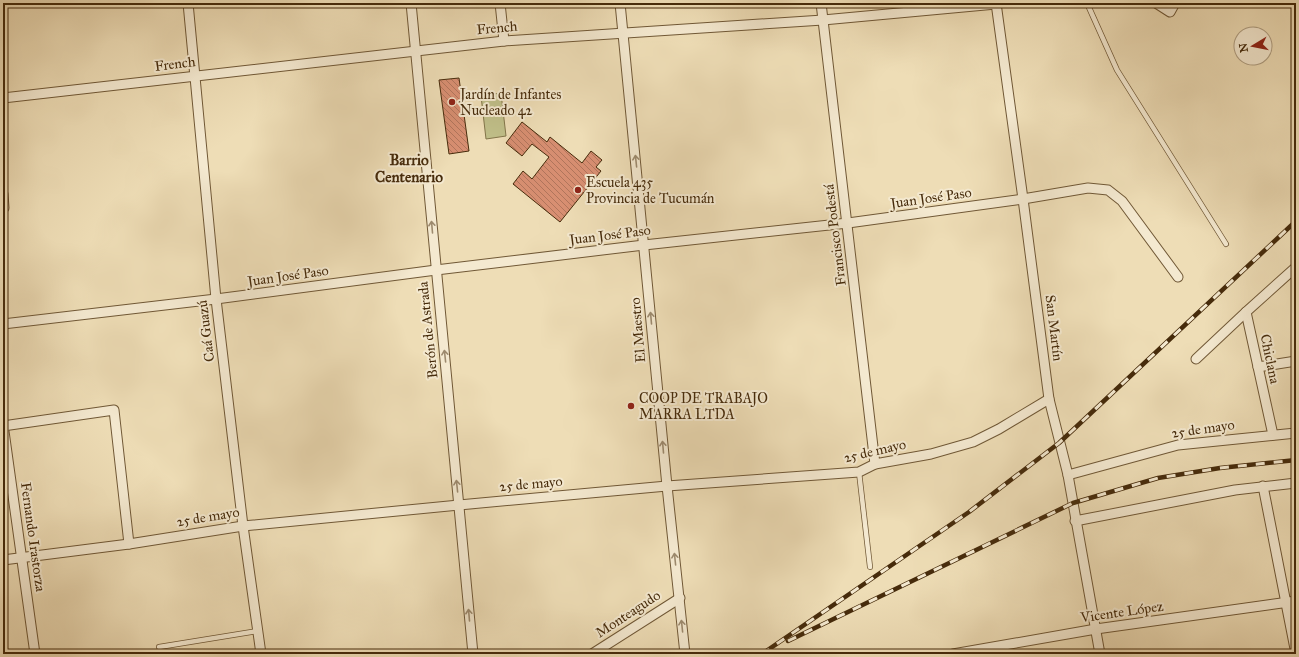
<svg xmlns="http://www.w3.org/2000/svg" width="1299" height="657" font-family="'IM FELL Great Primer',serif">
	<defs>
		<pattern id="building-back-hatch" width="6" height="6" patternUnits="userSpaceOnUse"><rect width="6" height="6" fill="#d88f72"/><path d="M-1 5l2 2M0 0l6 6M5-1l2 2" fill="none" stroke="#b1755c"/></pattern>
	</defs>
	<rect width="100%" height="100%" fill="#eeddb6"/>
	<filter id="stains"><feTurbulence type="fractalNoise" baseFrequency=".005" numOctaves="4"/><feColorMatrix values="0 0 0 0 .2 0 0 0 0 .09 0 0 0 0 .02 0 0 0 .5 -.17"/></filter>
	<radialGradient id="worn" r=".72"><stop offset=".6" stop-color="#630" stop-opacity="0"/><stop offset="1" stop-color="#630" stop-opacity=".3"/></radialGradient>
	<path fill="#c0bf89" stroke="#83754a" d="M501 93 506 136 486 139 481 96Z"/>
	<g fill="url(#building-back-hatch)" stroke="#462b0b">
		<path d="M459 78 469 151 449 154 439 80Z"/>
		<path d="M522 122 547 142 550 137 582 163 591 151 602 160 596 167 601 171 560 222 513 184 523 171 532 179 549 157 532 144 522 156 506 143Z"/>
	</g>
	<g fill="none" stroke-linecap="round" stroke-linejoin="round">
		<g stroke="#705836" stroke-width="6">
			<g id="service">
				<path d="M1087 3 1117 70 1226 244"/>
				<path d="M859 472 870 567"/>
				<path d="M159 647 258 631"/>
			</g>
		</g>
		<g stroke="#705836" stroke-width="11">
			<g id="minor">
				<path d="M188 3 216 299 243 526 261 654"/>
				<path d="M411 3 473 654"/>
				<path d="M500 3 504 41"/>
				<path d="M620 3 667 486 685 654"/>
				<path d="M821 3 875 464"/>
				<path d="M996 3 1023 199 1049 399 1068 475 1100 654"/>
				<path d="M1156 3 1170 12 1175 3"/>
				<path d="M3 98 504 41 823 20 996 4"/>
				<path d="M3 194 4 208"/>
				<path d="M1246 312 1273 435"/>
				<path d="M3 324 216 299 436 270 644 245 848 223 1023 199 1088 188 1108 190 1122 201 1178 277"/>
				<path d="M1196 359 1246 312 1296 267"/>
				<path d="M1258 367 1296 361"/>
				<path d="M3 424 35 654"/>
				<path d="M3 426 114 410 129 544"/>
				<path d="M1068 475 1178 445 1296 433"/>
				<path d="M1263 486 1296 654"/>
				<path d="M1075 521 1235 490 1296 483"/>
				<path d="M3 560 129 544 243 526 459 505 667 486 859 472 875 464 931 454 973 442 999 429 1049 399"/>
				<path d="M592 654 680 598"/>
				<path d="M953 654 1096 629 1296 601"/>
			</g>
		</g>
		<use href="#service" stroke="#f4e9d0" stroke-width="4.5"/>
		<use href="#minor" stroke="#f4e9d0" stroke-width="9"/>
		<g stroke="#462b0b" stroke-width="4.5">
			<g id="rail">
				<path d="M788 641 1073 503 1158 478 1220 468 1296 460"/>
				<path d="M762 654 969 512 1059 443 1296 221"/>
			</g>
		</g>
		<use href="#rail" stroke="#f4e9d0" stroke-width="3" stroke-dasharray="9" stroke-linecap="butt"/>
	</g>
	<defs><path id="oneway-shaft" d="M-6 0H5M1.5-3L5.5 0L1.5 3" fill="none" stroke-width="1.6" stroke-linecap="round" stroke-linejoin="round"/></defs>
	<g stroke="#9d8a6e">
		<use href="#oneway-shaft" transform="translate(636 161) rotate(-96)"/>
		<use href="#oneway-shaft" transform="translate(432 227) rotate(-95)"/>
		<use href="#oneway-shaft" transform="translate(651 318) rotate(-95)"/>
		<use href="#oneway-shaft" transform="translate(445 356) rotate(-96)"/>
		<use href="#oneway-shaft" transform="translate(663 447) rotate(-95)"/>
		<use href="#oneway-shaft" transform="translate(457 486) rotate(-96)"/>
		<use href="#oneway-shaft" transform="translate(675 559) rotate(-96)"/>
		<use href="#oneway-shaft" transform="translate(469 615) rotate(-95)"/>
		<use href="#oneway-shaft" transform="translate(682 626) rotate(-96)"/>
	</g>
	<g fill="#8f2418" stroke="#f4e9d0" stroke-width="1.5">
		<circle cx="452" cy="102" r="4"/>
		<circle cx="578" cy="190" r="4"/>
		<circle cx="631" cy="406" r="4"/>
	</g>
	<g text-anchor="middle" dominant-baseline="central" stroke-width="4" stroke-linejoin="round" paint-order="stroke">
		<g font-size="14" fill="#462b0b" stroke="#f4e9d0">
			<text transform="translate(497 28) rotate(-5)">French</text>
			<text transform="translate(175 64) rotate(-7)">French</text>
			<text transform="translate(931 198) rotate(-8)">Juan José Paso</text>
			<text transform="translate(610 235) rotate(-7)">Juan José Paso</text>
			<text transform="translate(835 235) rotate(-97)">Francisco Podestá</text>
			<text transform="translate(288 276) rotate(-8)">Juan José Paso</text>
			<text transform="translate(1054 328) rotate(83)">San Martín</text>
			<text transform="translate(428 330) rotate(-96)">Berón de Astrada</text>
			<text transform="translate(638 330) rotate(-95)">El Maestro</text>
			<text transform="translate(206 331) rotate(-97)">Caá Guazú</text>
			<text transform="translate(1270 359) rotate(78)">Chiclana</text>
			<text transform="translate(1203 429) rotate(-8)">25 de mayo</text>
			<text transform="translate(875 451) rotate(-13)">25 de mayo</text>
			<text transform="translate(531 484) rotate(-5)">25 de mayo</text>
			<text transform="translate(208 517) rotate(-9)">25 de mayo</text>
			<text transform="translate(33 537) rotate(82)">Fernando Irastorza</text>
			<text transform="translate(1122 612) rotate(-8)">Vicente López</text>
			<text transform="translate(628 614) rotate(-33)">Monteagudo</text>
		</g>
		<g font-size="14" fill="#462b0b" stroke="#f4e9d0" text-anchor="start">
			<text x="460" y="94">Jardín de Infantes<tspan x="460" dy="16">Nucleado 42</tspan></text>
			<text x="586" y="182">Escuela 435<tspan x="586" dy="16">Provincia de Tucumán</tspan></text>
			<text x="639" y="398">COOP DE TRABAJO<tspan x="639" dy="16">MARRA LTDA</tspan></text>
		</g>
		<g font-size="15" font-weight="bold" fill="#462b0b" stroke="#f4e9d0">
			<text x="409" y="160">Barrio<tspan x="409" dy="17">Centenario</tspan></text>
		</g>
	</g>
	<rect width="1299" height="657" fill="none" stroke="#eeddb6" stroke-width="16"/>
	<rect x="4" y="4" width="1291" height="649" fill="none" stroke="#462b0b" stroke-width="2"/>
	<rect x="8" y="8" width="1283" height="641" fill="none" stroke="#462b0b"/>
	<g transform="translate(1253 46) rotate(260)"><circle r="19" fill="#f4e9d0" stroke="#ae9d81"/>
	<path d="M0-3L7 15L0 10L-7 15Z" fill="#8f2418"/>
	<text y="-6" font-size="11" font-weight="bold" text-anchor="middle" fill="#462b0b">N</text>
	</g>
	<rect width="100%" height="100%" filter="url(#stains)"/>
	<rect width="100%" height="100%" fill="url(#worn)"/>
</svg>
